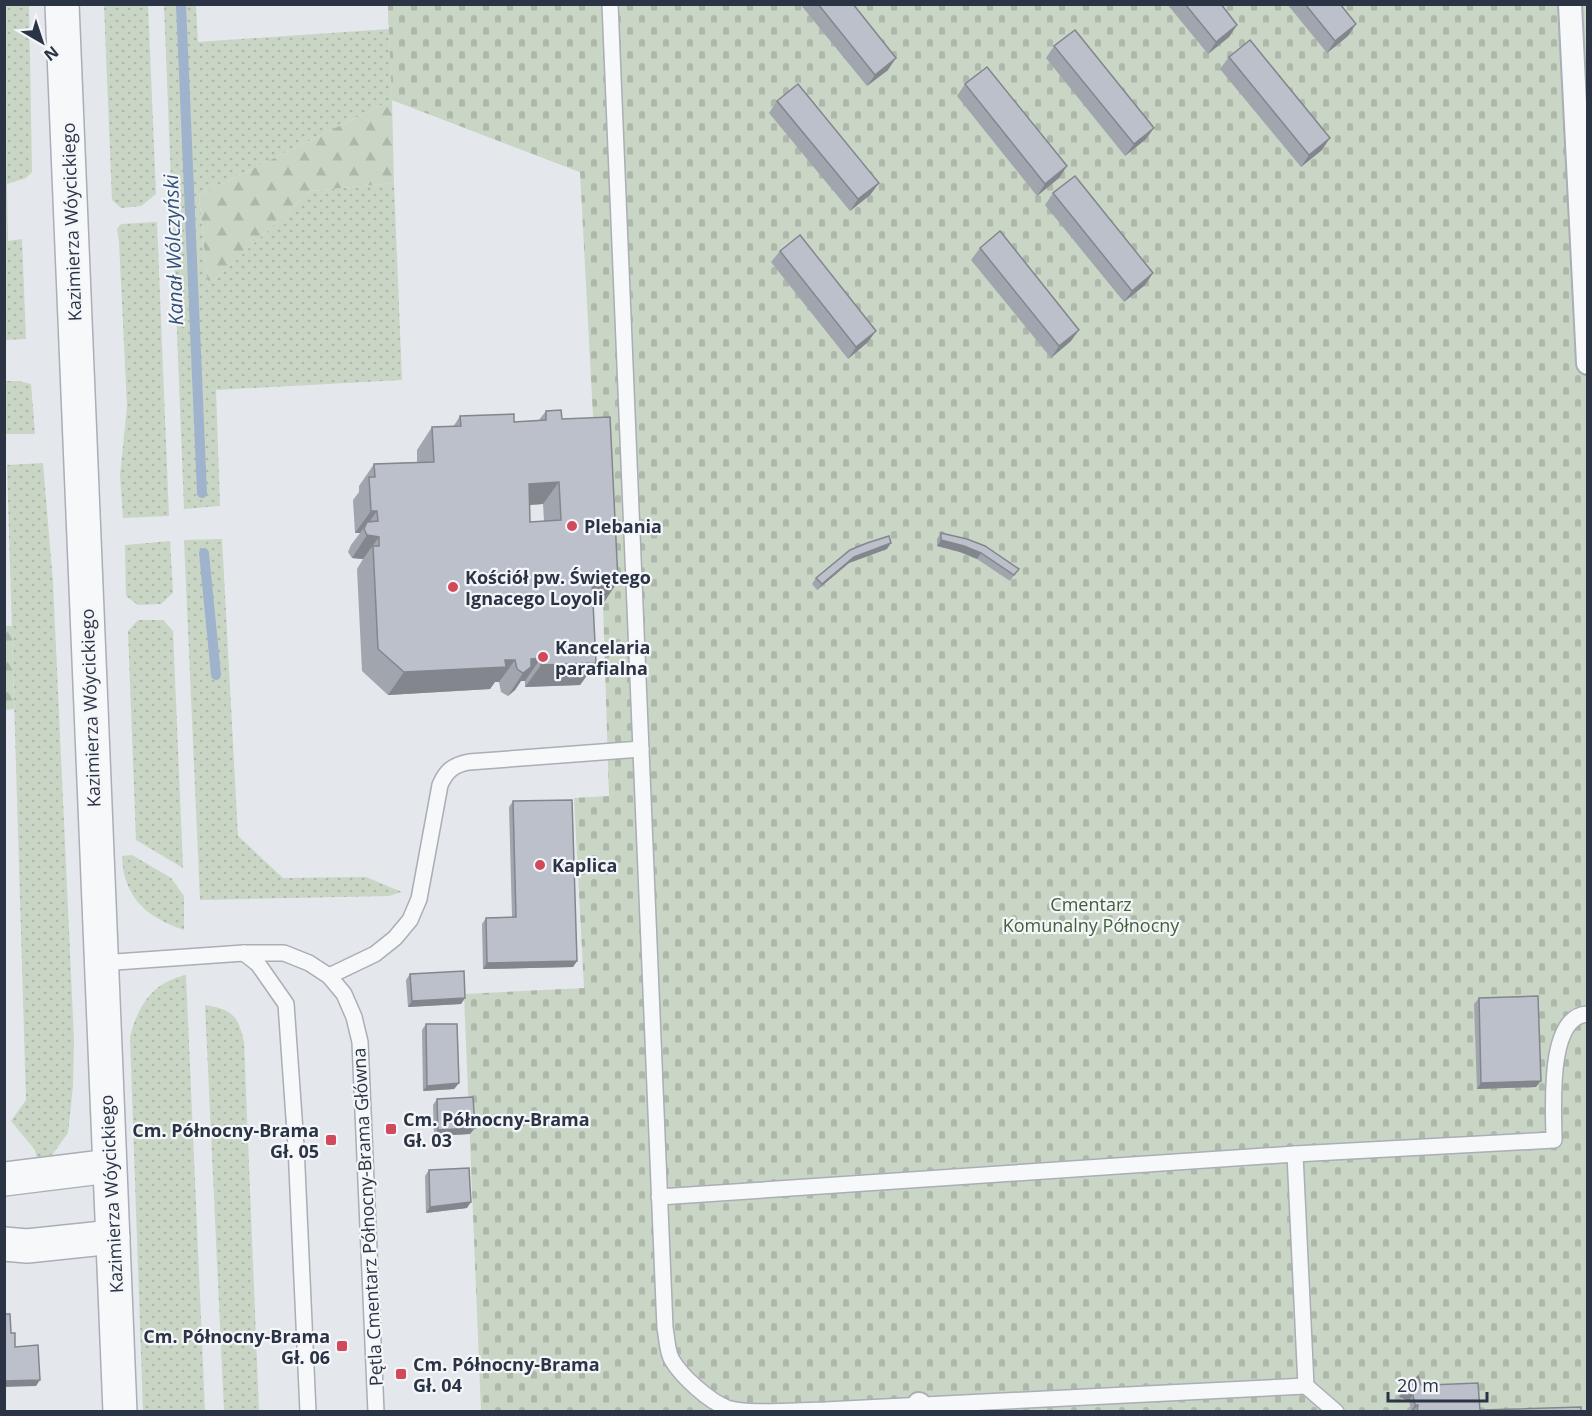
<svg xmlns="http://www.w3.org/2000/svg" width="1592" height="1416" font-family="'Open Sans',sans-serif">
	<defs>
		<pattern id="grass-dots" width="8" height="8" patternUnits="userSpaceOnUse" patternTransform="scale(1.5)"><rect width="8" height="8" fill="#c9d6c5"/><path d="M2 2h.1M6 6h.1" fill="none" stroke="#adb8ab" stroke-width="1.8" stroke-linecap="round"/></pattern>
		<pattern id="forest-firs" width="22" height="20" patternUnits="userSpaceOnUse" patternTransform="scale(1.5)"><rect width="22" height="20" fill="#c9d6c5"/><path d="M5 1l3.5 6h-7zM16 11l3.5 6h-7z" fill="#adb8ab"/></pattern>
		<pattern id="cemetery-stones" width="16" height="16" patternUnits="userSpaceOnUse" patternTransform="scale(1.5)"><rect width="16" height="16" fill="#c9d6c5"/><path d="M2 7V4a2 2 0 0 1 4 0v3zM10 15v-3a2 2 0 0 1 4 0v3z" fill="#adb8ab"/></pattern>
	</defs>
	<rect width="100%" height="100%" fill="#e4e7ec"/>
	<g fill="url(#grass-dots)">
		<path d="M5 4 29 5 32 172 26 178 7 184 8 241 22 239 26 339 5 340Z"/>
		<path d="M104 5H148L156 194 141 206 121 208 112 200Z"/>
		<path d="M164 5H196L198 42 389 29 392 100 199 195 208 286 310 191 394 183 402 380 216 390 220 506 184 509Z"/>
		<path d="M157 222 169 516 123 518 120 475 127 407 119 241 117 229 121 224Z"/>
		<path d="M5 381H19L31 384 35 434H5Z"/>
		<path d="M43 463 53 583 74 1040 73 1086 68 1133 52 1155 37 1158 35 1150 11 1121 26 1100 7 465Z"/>
		<path d="M222 539 238 836 283 878 366 877 402 892 389 896 200 900 184 540Z"/>
		<path d="M170 541 173 593 161 604 138 605 126 596 125 545Z"/>
		<path d="M138 620H163L173 631 183 868 136 840 128 631Z"/>
		<path d="M132 855 171 878 184 896V930C148 918 123 898 122 856Z"/>
		<path d="M186 975 205 1411H143L130 1037C138 1005 153 982 186 975Z"/>
		<path d="M205 1005C232 1009 239 1016 244 1043L259 1411H224Z"/>
	</g>
	<g fill="url(#forest-firs)">
		<path d="M388 5 580 172 392 100 394 183 310 191 208 286 199 195 392 100Z"/>
		<path d="M5 626H12L14 709 5 710Z"/>
	</g>
	<path fill="url(#cemetery-stones)" d="M388 5H1587V1411H481L464 994 584 988 574 798 609 796 603 604 580 172 392 100Z"/>
	<g fill="none" stroke-linecap="round" stroke-linejoin="round">
		<g stroke="#9fb4cc" stroke-width="10">
			<path d="M181 4 202 493"/>
			<path d="M204 553 216 675"/>
		</g>
		<g stroke="#a9aeb7" stroke-width="18">
			<g id="service">
				<path d="M610 4 665 1328C667 1338 667 1352 672 1360 682 1377 709 1401 727 1408 747 1415 801 1410 825 1410L1306 1386 1336 1412"/>
				<path d="M244 953 258 964 286 1004 296 1146 308 1412"/>
				<path d="M101 963 244 953H284L309 963 329 976 344 994 354 1017 360 1042 376 1412"/>
				<path d="M329 976 375 954 395 938 410 920 419 899 440 785C446 771 453 765 469 762L641 749"/>
				<path d="M659 1197 1295 1154"/>
				<path d="M1306 1386 1295 1154 1554 1140C1554 1112 1546 1015 1588 1014"/>
			</g>
		</g>
		<g stroke="#a9aeb7" stroke-width="26">
			<g id="pedestrian">
				<path d="M1570 4 1588 363"/>
				<path d="M919 1404 920 1412"/>
			</g>
		</g>
		<g stroke="#a9aeb7" stroke-width="36">
			<g id="tertiary">
				<path d="M62 4 120 1412"/>
				<path d="M4 1179 109 1166"/>
				<path d="M4 1244 27 1246 113 1237"/>
			</g>
		</g>
		<use href="#service" stroke="#f7f8fa" stroke-width="15"/>
		<use href="#pedestrian" stroke="#f7f8fa" stroke-width="22"/>
		<use href="#tertiary" stroke="#f7f8fa" stroke-width="33"/>
	</g>
	<g fill="#a1a5ae" fill-rule="evenodd">
		<path d="M800 4H853L888 70 867 86Z"/>
		<path d="M1167 4H1221L1237 25 1229 37 1208 54Z"/>
		<path d="M1287 4H1340L1348 36 1327 53Z"/>
		<path d="M1054 46 1146 139 1125 156 1046 58Z"/>
		<path d="M1229 57 1322 150 1301 167 1220 69Z"/>
		<path d="M965 84 1067 166 1059 178 1037 196 957 96Z"/>
		<path d="M777 101 879 183 870 195 850 211 769 113Z"/>
		<path d="M1053 193 1153 273 1145 285 1124 302 1045 205Z"/>
		<path d="M980 248 1071 341 1051 358 971 260Z"/>
		<path d="M780 251 868 342 848 359 771 262Z"/>
		<path d="M546 411 562 419 603 604H593L596 663 580 685 525 687V681H521L515 690 508 696 501 692 499 682H495L490 689 388 695 362 671 357 569 363 559 352 558 348 552 351 545 360 533H355L353 500 359 492V486L374 464 417 462V450L432 427H453L460 416 514 422 539 420ZM543 504 544 521 530 522V505Z"/>
		<path d="M941 533 1019 569 1010 581 977 559 960 552 937 546V539Z"/>
		<path d="M887 549 849 563 817 590 812 584 816 578 850 550Z"/>
		<path d="M513 801 577 961 573 967 483 969 482 924 486 918 512 917 509 807Z"/>
		<path d="M410 974 465 998 461 1004 408 1007 406 980Z"/>
		<path d="M1479 998 1536 1087 1477 1089 1474 1004Z"/>
		<path d="M426 1024 459 1083 454 1089 423 1091 422 1030Z"/>
		<path d="M437 1099 470 1134 434 1136 433 1105Z"/>
		<path d="M429 1170 467 1208 426 1213 425 1176Z"/>
		<path d="M1418 1376 1421 1385 1427 1389 1430 1385 1480 1410 1581 1412H1413L1411 1411 1409 1401 1399 1397 1400 1394 1404 1388 1412 1385Z"/>
	</g>
	<g fill="#83868d">
		<path d="M1356 24 1348 36 1327 53 1335 41Z"/>
		<path d="M1237 25 1229 37 1208 54 1216 42Z"/>
		<path d="M896 58 888 70 867 86 875 75Z"/>
		<path d="M1154 128 1146 139 1125 156 1134 144Z"/>
		<path d="M1330 138 1322 150 1301 167 1309 155Z"/>
		<path d="M1067 166 1059 178 1037 196 1045 184Z"/>
		<path d="M879 183 870 195 850 211 858 199Z"/>
		<path d="M1153 273 1145 285 1124 302 1132 291Z"/>
		<path d="M1079 330 1071 341 1051 358 1059 346Z"/>
		<path d="M876 331 868 342 848 359 856 347Z"/>
		<path d="M559 482 543 504 513 506 529 484Z"/>
		<path d="M371 511H377L364 529 367 522 360 533H355Z"/>
		<path d="M367 535 379 537 363 559 352 558Z"/>
		<path d="M941 540 964 546 981 553 977 559 960 552 937 546Z"/>
		<path d="M891 543 887 549 849 563 817 590 822 584 854 557Z"/>
		<path d="M618 581 603 604 577 605 592 582Z"/>
		<path d="M541 658 525 681H521L515 690 508 696 523 673 531 659Z"/>
		<path d="M505 660H515L499 682H495L490 689 388 695 404 672Z"/>
		<path d="M596 663 580 685 525 687 541 665Z"/>
		<path d="M577 961 573 967 483 969 487 963Z"/>
		<path d="M465 998 461 1004 408 1007 412 1001Z"/>
		<path d="M1541 1081 1536 1087 1477 1089 1481 1083Z"/>
		<path d="M459 1083 454 1089 423 1091 427 1086Z"/>
		<path d="M475 1128 470 1134 434 1136 438 1130Z"/>
		<path d="M471 1202 467 1208 426 1213 430 1207Z"/>
		<path d="M40 1380 36 1386 4 1387V1381Z"/>
		<path d="M1404 1391 1413 1395 1409 1401 1399 1397Z"/>
		<path d="M1415 1405H1418L1413 1411H1411Z"/>
	</g>
	<g fill="#bbc0ca" stroke="#83868d" stroke-width="1.5" fill-rule="evenodd">
		<path d="M818 4H853L896 58 875 75Z"/>
		<path d="M1185 4H1221L1237 25 1216 42Z"/>
		<path d="M1305 4H1340L1356 24 1335 41Z"/>
		<path d="M1075 30 1154 128 1134 144 1054 46Z"/>
		<path d="M1250 40 1330 138 1309 155 1229 57Z"/>
		<path d="M987 67 1067 166 1045 184 965 84Z"/>
		<path d="M798 84 879 183 858 199 777 101Z"/>
		<path d="M1075 176 1153 273 1132 291 1053 193Z"/>
		<path d="M1000 231 1079 330 1059 346 980 248Z"/>
		<path d="M800 235 876 331 856 347 780 251Z"/>
		<path d="M561 410 562 419 610 417 618 581 592 582 596 663 541 665V658L531 659V667L523 673 517 669 515 660H505L506 667 404 672 378 649 373 546H379V537L367 535 364 529 367 522 378 521 377 511H371L369 477H375L374 464 434 462 432 427 461 426 460 416 514 414V422L546 420V411ZM559 482 561 520 530 522 529 484Z"/>
		<path d="M941 533 967 539 985 546 1019 569 1014 575 981 553 964 546 941 540Z"/>
		<path d="M889 536 891 543 854 557 822 584 816 578 850 550 867 543Z"/>
		<path d="M572 800 577 961 487 963 486 918 516 917 513 801Z"/>
		<path d="M464 971 465 998 412 1001 410 974Z"/>
		<path d="M1538 996 1541 1081 1481 1083 1479 998Z"/>
		<path d="M426 1024H457L459 1083 427 1086Z"/>
		<path d="M473 1097 475 1128 438 1130 437 1099Z"/>
		<path d="M469 1168 471 1202 430 1207 429 1170Z"/>
		<path d="M4 1314H10L11 1333H15V1347L38 1345 40 1380 4 1381Z"/>
		<path d="M1418 1376 1421 1385 1427 1389H1431L1430 1385 1478 1383 1480 1410 1581 1407V1412H1417L1418 1405H1415L1413 1395 1404 1391V1388L1413 1384Z"/>
	</g>
	<g fill="#d1495b" stroke="#f4f6f9" stroke-width="2">
		<circle cx="572" cy="526" r="6"/>
		<circle cx="453" cy="587" r="6"/>
		<circle cx="543" cy="657" r="6"/>
		<circle cx="540" cy="865" r="6"/>
		<rect x="385" y="1123" width="12" height="12" rx="3"/>
		<rect x="325" y="1134" width="12" height="12" rx="3"/>
		<rect x="336" y="1340" width="12" height="12" rx="3"/>
		<rect x="395" y="1368" width="12" height="12" rx="3"/>
	</g>
	<g text-anchor="middle" dominant-baseline="central" stroke-width="4.5" stroke-linejoin="round" paint-order="stroke">
		<g font-size="18" fill="#2b3445" stroke="#f4f6f9">
			<text transform="translate(71 222) rotate(-92)">Kazimierza Wóycickiego</text>
			<text transform="translate(90 708) rotate(-92)">Kazimierza Wóycickiego</text>
			<text transform="translate(111 1194) rotate(-93)">Kazimierza Wóycickiego</text>
			<text transform="translate(367 1217) rotate(-93)">Pętla Cmentarz Północny-Brama Główna</text>
		</g>
		<g font-size="18" font-weight="bold" fill="#2b3445" stroke="#f4f6f9" text-anchor="start">
			<text x="584" y="526">Plebania</text>
			<text x="465" y="577">Kościół pw. Świętego<tspan x="465" dy="21">Ignacego Loyoli</tspan></text>
			<text x="555" y="647">Kancelaria<tspan x="555" dy="21">parafialna</tspan></text>
			<text x="552" y="865">Kaplica</text>
			<text x="403" y="1119">Cm. Północny-Brama<tspan x="403" dy="21">Gł. 03</tspan></text>
			<text x="319" y="1130" text-anchor="end">Cm. Północny-Brama<tspan x="319" dy="21">Gł. 05</tspan></text>
			<text x="330" y="1336" text-anchor="end">Cm. Północny-Brama<tspan x="330" dy="21">Gł. 06</tspan></text>
			<text x="413" y="1364">Cm. Północny-Brama<tspan x="413" dy="21">Gł. 04</tspan></text>
		</g>
		<g font-size="18" fill="#3f6138" stroke="#f4f6f9">
			<text x="1091" y="904">Cmentarz<tspan x="1091" dy="21">Komunalny Północny</tspan></text>
		</g>
		<g font-size="20" font-style="italic" fill="#34527a" stroke="#f4f6f9">
			<text transform="translate(173 250) rotate(-92)">Kanał Wólczyński</text>
		</g>
	</g>
	<rect width="1592" height="1416" fill="none" stroke="#2b3445" stroke-width="12"/>
	<g transform="translate(42 42) rotate(141)" stroke="#f4f6f9" stroke-width="4.5" paint-order="stroke">
	<path d="M0-4.5L10 22L0 15L-10 22Z" fill="#2b3445"/>
	<text y="-9" font-size="16" font-weight="bold" text-anchor="middle" fill="#2b3445">N</text>
	</g>
	<path d="M1388 1392v9h99v-9" fill="none" stroke="#2b3445" stroke-width="3"/>
	<text x="1397" y="1392" font-size="18" fill="#2b3445" stroke="#f4f6f9" stroke-width="4.5" paint-order="stroke">20 m</text>
</svg>
